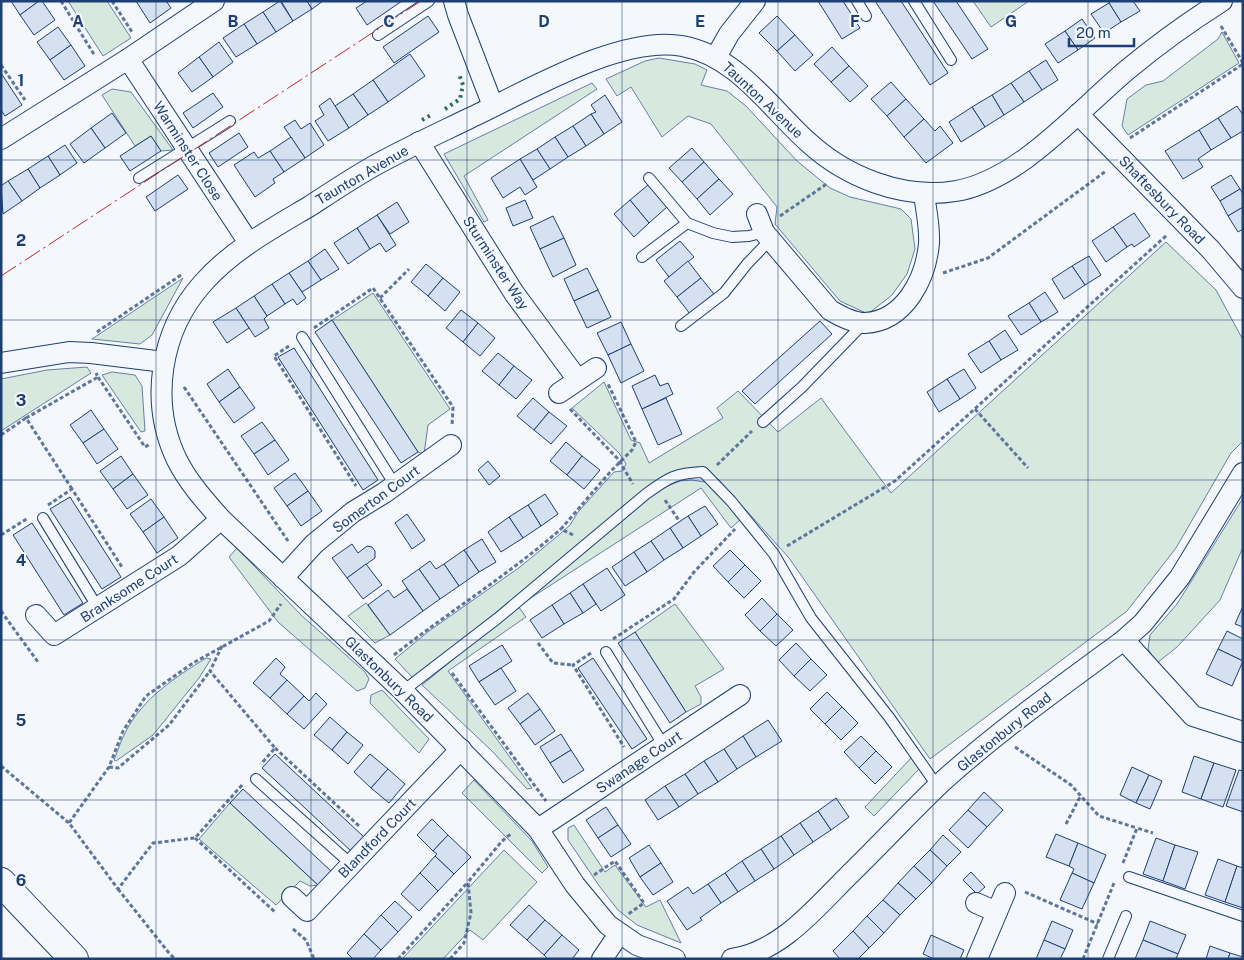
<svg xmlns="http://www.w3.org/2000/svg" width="1244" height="960" font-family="'Public Sans',sans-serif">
	<rect width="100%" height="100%" fill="#f4f7fb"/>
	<g fill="#d7e8df" stroke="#687fa3">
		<path d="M68 1H107L131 38 103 56Z"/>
		<path d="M973 1H1029L991 27Z"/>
		<path d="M1222 32 1239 63 1128 135 1122 126 1127 99 1146 85 1163 81 1218 39Z"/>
		<path d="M659 58 695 64 707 70 701 85 727 91 746 106 797 161 830 188 850 197 901 209 911 219 915 249 907 274 892 295 868 314 840 301 775 224 777 207 711 124 688 116 662 137 631 87 617 96 606 79 645 61Z"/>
		<path d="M592 83 597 89 464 176 488 220 484 222 444 154Z"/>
		<path d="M112 89 131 92 173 150 161 151 151 136 135 146 102 95Z"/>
		<path d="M1166 242 1216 290 1243 340V441L1231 453 1176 548 1127 611 930 759 789 558 718 479 697 467 674 472 413 678 395 659 429 631 520 567 560 534 570 525 578 512 614 472 622 471 626 464 619 453 572 408 604 382 631 440 640 443 649 463 723 418 717 408 738 391 778 432 821 398 891 493Z"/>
		<path d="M183 278 152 335 140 344 92 339Z"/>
		<path d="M373 293 450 409 428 425 424 454 418 452 332 320Z"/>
		<path d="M87 367 91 373 1 431V379L47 370Z"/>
		<path d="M112 372 135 375 142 386 145 431 141 432 102 375Z"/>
		<path d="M692 480 711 483 742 518 731 528 701 488 520 605 587 547 660 489 680 481Z"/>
		<path d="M1243 498V547L1220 600 1177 647 1157 663 1148 649 1150 635 1177 604Z"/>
		<path d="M237 548 301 615 365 672 369 679 365 688 357 691 278 622 229 557Z"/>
		<path d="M366 603 390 635 375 643 348 616Z"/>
		<path d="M675 604 724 669 695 686 701 697V704L686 712 635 632Z"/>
		<path d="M518 606 526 617 448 671 532 788 527 789 493 752 422 685Z"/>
		<path d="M206 658 211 659 199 678 153 735 116 761 114 760C118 750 121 740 126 731 143 698 176 677 206 658Z"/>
		<path d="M382 690 429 739 419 753 370 703 371 695Z"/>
		<path d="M913 756 920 768 874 816 865 807Z"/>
		<path d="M474 780 532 841 548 867 542 873 462 793Z"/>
		<path d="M230 803 318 885 310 886 300 881 276 905 199 839Z"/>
		<path d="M574 825 605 872 615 865 646 907 660 900 681 943 637 925 618 910 600 887 568 840V828Z"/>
		<path d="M504 850 537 882 483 940 470 930 443 959H402Z"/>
	</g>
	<g fill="#d5e0f0" stroke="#1d3f73">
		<path d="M11 1H39L20 15Z"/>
		<path d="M39 1H42L55 20 34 35 20 15Z"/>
		<path d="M136 1H166L171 8 150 23Z"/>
		<path d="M280 1 293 21 276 32 263 12Z"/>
		<path d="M281 1H307L312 9 293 21Z"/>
		<path d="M307 1H323L312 9Z"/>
		<path d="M367 1H402L367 25 356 8Z"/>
		<path d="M818 1H843L860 28 842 39Z"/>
		<path d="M875 1H901L948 73 930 85Z"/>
		<path d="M933 1H956L988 49 972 59Z"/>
		<path d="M1111 1H1133L1140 11 1121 22 1109 3Z"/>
		<path d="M1109 3 1121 22 1104 33 1091 14Z"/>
		<path d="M263 12 276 32 257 44 244 24Z"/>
		<path d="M428 16 439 32 394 63 383 47Z"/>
		<path d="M777 16 795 35 777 51 759 33Z"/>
		<path d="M1082 19 1095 38 1078 50 1065 31Z"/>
		<path d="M244 24 257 44 236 57 223 38Z"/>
		<path d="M58 27 71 45 50 60 37 42Z"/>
		<path d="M1065 31 1078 50 1058 63 1045 44Z"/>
		<path d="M795 35 813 55 795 71 777 51Z"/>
		<path d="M219 42 233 62 213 77 199 57Z"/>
		<path d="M71 45 85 66 64 80 50 60Z"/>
		<path d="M832 47 849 66 831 82 814 64Z"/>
		<path d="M410 54 425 76 388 102 373 80Z"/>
		<path d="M199 57 213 77 192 92 178 73Z"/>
		<path d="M1046 60 1058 80 1042 90 1029 71Z"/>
		<path d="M849 66 868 86 850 102 831 82Z"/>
		<path d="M1029 71 1042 90 1024 102 1011 83Z"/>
		<path d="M1 73 22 105 5 116 1 110Z"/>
		<path d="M373 80 388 102 368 115 353 94Z"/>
		<path d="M891 82 906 99 887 116 871 99Z"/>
		<path d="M1011 83 1024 102 1004 115 992 95Z"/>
		<path d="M213 93 223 107 193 128 183 113Z"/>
		<path d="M353 94 368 115 349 128 335 106Z"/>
		<path d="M605 95 622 122 604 134 591 114 596 112 591 105Z"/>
		<path d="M992 95 1004 115 985 127 972 107Z"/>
		<path d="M330 98 349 128 328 141 315 121 324 115 319 106Z"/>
		<path d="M906 99 924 119 904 137 887 116Z"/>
		<path d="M1237 106 1243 115V131L1231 138 1218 118Z"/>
		<path d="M972 107 985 127 961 142 949 122Z"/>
		<path d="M112 113 126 133 105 148 91 128Z"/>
		<path d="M591 114 604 134 586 146 573 126Z"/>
		<path d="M1218 118 1231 138 1211 150 1199 130Z"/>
		<path d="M924 119 935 131 940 126 953 143 926 163 904 137Z"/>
		<path d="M295 120 301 129 310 123 324 145 305 158 284 127Z"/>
		<path d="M573 126 586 146 568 157 555 137Z"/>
		<path d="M91 128 105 148 84 163 70 144Z"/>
		<path d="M1199 130 1211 150 1198 159 1203 167 1183 179 1165 151Z"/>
		<path d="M239 133 248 147 218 167 209 153Z"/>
		<path d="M151 136 161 151 130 171 120 156Z"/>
		<path d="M291 137 305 158 284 172 270 151Z"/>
		<path d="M555 137 568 157 550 169 537 149Z"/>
		<path d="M65 145 77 163 60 175 48 156Z"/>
		<path d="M692 148 704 162 682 182 669 168Z"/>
		<path d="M537 149 550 169 533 180 520 159Z"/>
		<path d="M270 151 284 172 273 179 275 183 255 197 234 165 254 152 258 158Z"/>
		<path d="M48 156 60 175 40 188 28 169Z"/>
		<path d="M520 159 537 187 525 195 520 187 503 198 491 178Z"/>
		<path d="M704 162 719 179 697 199 682 182Z"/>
		<path d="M28 169 40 188 22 201 8 181Z"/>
		<path d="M178 175 188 189 155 211 146 197Z"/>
		<path d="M1231 175 1240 189 1220 201 1211 187Z"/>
		<path d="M719 179 733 194 710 215 697 199Z"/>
		<path d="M8 181 22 201 3 214 1 186Z"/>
		<path d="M648 185 667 207 649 223 630 200Z"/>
		<path d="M1240 189 1243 194V207L1228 216 1220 201Z"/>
		<path d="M525 200 533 218 513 226 506 208Z"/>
		<path d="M630 200 649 223 634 237 614 214Z"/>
		<path d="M397 202 409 222 390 234 377 215Z"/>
		<path d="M1243 207V229L1238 232 1228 216Z"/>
		<path d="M1134 213 1150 236 1134 247 1132 244 1127 247 1113 227Z"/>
		<path d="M377 215 396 245 386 252 380 243 370 249 357 228Z"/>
		<path d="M553 216 564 238 540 249 530 227Z"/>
		<path d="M1113 227 1127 247 1106 262 1092 241Z"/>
		<path d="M357 228 370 249 348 264 334 243Z"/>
		<path d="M564 238 576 265 553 277 540 249Z"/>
		<path d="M680 241 694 257 669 277 656 260Z"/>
		<path d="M325 249 339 269 321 280 308 261Z"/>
		<path d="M1089 256 1101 275 1085 285 1072 266Z"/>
		<path d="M308 261 321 280 302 292 289 273Z"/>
		<path d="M688 261 701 278 677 297 664 281Z"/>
		<path d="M426 264 443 278 428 296 411 282Z"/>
		<path d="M1072 266 1085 285 1064 299 1052 279Z"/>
		<path d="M587 268 598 290 574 301 564 279Z"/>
		<path d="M289 273 306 298 297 305 293 299 285 304 272 284Z"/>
		<path d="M443 278 460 292 445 311 428 296Z"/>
		<path d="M701 278 714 294 690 314 677 297Z"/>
		<path d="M272 284 285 304 267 316 254 296Z"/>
		<path d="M598 290 611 317 587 328 574 301Z"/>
		<path d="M1045 292 1058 312 1041 322 1029 303Z"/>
		<path d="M254 296 267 316 264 319 269 328 255 337 236 308Z"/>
		<path d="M1029 303 1041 322 1021 335 1008 316Z"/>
		<path d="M236 308 249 328 227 343 213 322Z"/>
		<path d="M461 310 478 323 463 342 446 328Z"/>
		<path d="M332 320 418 452 401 463 315 332Z"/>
		<path d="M820 321 832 334 755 404 742 391Z"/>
		<path d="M621 322 631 344 608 355 597 333Z"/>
		<path d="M478 323 495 338 480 356 463 342Z"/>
		<path d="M1005 330 1018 350 1001 360 989 341Z"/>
		<path d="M989 341 1001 360 981 373 968 354Z"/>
		<path d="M631 344 644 371 621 383 608 355Z"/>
		<path d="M294 348 378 480 363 490 278 357Z"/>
		<path d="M498 353 514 366 499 385 482 371Z"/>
		<path d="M514 366 532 380 516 399 499 385Z"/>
		<path d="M228 369 240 387 219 402 207 384Z"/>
		<path d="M964 369 976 388 960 399 947 379Z"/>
		<path d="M655 375 660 386 668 383 673 394 642 409 632 386Z"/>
		<path d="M947 379 960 399 939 412 927 392Z"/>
		<path d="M240 387 255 408 234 423 219 402Z"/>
		<path d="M533 398 549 412 534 430 517 416Z"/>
		<path d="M666 398 682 434 658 445 642 409Z"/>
		<path d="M91 410 104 429 83 443 70 425Z"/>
		<path d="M549 412 567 426 551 444 534 430Z"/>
		<path d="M262 422 275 440 254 454 241 436Z"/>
		<path d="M104 429 118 449 97 464 83 443Z"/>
		<path d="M275 440 289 460 268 475 254 454Z"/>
		<path d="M566 442 582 456 567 475 550 461Z"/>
		<path d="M121 456 133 474 113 489 100 471Z"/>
		<path d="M582 456 600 470 584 489 567 475Z"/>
		<path d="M488 461 500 476 489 485 478 470Z"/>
		<path d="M295 473 308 491 287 506 274 488Z"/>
		<path d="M133 474 148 495 127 509 113 489Z"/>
		<path d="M308 491 322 511 301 526 287 506Z"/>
		<path d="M545 494 558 514 541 526 528 505Z"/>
		<path d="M70 497 121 577 102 589 50 509Z"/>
		<path d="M151 499 164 517 143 532 130 514Z"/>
		<path d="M528 505 541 526 523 538 509 517Z"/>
		<path d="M705 506 718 524 701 536 688 516Z"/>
		<path d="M407 514 425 540 412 549 395 523Z"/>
		<path d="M688 516 701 536 683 548 670 528Z"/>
		<path d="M164 517 178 538 157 553 143 532Z"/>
		<path d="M509 517 523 538 501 552 488 532Z"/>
		<path d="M32 523 83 603 64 615 13 535Z"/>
		<path d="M670 528 683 548 664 560 651 541Z"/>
		<path d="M482 539 496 562 479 572 464 550Z"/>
		<path d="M651 541 664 560 647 572 634 552Z"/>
		<path d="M352 544 358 553 367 546 372 547 375 551V558L347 578 332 558Z"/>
		<path d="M464 550 479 572 459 586 444 564Z"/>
		<path d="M730 550 745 565 728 582 713 566Z"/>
		<path d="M634 552 647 572 625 586 612 567Z"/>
		<path d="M430 561 436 569 444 564 459 586 440 599 419 569Z"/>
		<path d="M366 564 382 585 363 599 347 578Z"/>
		<path d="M745 565 761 581 744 598 728 582Z"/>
		<path d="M607 568 625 595 601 611 583 584Z"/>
		<path d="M419 569 440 599 423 611 402 581Z"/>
		<path d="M583 584 596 604 583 613 570 593Z"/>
		<path d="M407 589 423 611 390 635 368 605 388 590 394 598Z"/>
		<path d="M570 593 583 613 564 624 552 605Z"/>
		<path d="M762 598 777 614 760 631 745 615Z"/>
		<path d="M552 605 564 624 542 638 530 620Z"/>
		<path d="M1243 606V627L1235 624Z"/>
		<path d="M777 614 793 630 776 646 760 631Z"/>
		<path d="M1227 631 1243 639V661L1218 649Z"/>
		<path d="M635 632 686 712 670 723 618 643Z"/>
		<path d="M796 643 811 659 794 676 779 660Z"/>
		<path d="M502 645 512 661 479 682 469 666Z"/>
		<path d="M1218 649 1243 661 1232 686 1206 674Z"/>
		<path d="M276 658 285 667 280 674 287 680 270 698 253 683Z"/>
		<path d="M593 658 647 739 632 749 578 668Z"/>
		<path d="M811 659 827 675 810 691 794 676Z"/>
		<path d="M501 668 516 691 495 705 479 682Z"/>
		<path d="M287 680 304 696 287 714 270 698Z"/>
		<path d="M827 692 842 707 825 724 810 709Z"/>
		<path d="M316 693 327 704 304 729 287 714 304 696 309 701Z"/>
		<path d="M528 693 540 709 520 724 508 708Z"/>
		<path d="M842 707 858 723 841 740 825 724Z"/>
		<path d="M540 709 555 731 535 745 520 724Z"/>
		<path d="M330 717 347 732 332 750 314 735Z"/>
		<path d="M768 720 782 741 756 757 743 736Z"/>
		<path d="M347 732 363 745 348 764 332 750Z"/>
		<path d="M561 734 571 750 550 763 540 747Z"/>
		<path d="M743 736 756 757 737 769 724 749Z"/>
		<path d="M861 736 876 751 859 768 844 752Z"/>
		<path d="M724 749 737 769 718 782 704 761Z"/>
		<path d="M571 750 584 770 563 783 550 763Z"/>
		<path d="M876 751 892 767 875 784 859 768Z"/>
		<path d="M275 754 364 837 351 851 262 768Z"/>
		<path d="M370 754 388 769 371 788 354 772Z"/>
		<path d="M1194 756 1214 763 1201 799 1182 792Z"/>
		<path d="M704 761 718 782 698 794 685 774Z"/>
		<path d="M1214 763 1236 770 1223 807 1201 799Z"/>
		<path d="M1132 767 1149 775 1136 803 1120 795Z"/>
		<path d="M388 769 405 784 389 803 371 788Z"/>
		<path d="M1239 770 1243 771V812L1226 806Z"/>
		<path d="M685 774 698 794 679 807 665 786Z"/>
		<path d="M1149 775 1162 781 1150 809 1136 803Z"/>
		<path d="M665 786 679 807 658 820 645 800Z"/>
		<path d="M243 789 331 871 318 885 230 803Z"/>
		<path d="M984 792 1003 810 987 827 968 810Z"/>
		<path d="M836 798 849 817 831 830 818 811Z"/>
		<path d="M606 807 618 825 598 838 586 820Z"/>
		<path d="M968 810 987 827 968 848 949 830Z"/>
		<path d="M818 811 831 830 813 842 800 823Z"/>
		<path d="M432 819 448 835 433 851 417 835Z"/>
		<path d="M800 823 813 842 794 855 781 836Z"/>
		<path d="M618 825 631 844 611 857 598 838Z"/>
		<path d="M1056 834 1078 843 1069 866 1046 857Z"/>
		<path d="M448 835 471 857 454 874 435 856 437 854 433 851Z"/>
		<path d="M943 835 961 852 947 866 930 850Z"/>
		<path d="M781 836 794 855 774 869 761 849Z"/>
		<path d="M1156 838 1175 845 1163 881 1143 874Z"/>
		<path d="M1078 843 1106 855 1094 883 1072 873 1074 869 1069 866Z"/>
		<path d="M649 845 661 863 640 877 629 858Z"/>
		<path d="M1175 845 1198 852 1185 889 1163 881Z"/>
		<path d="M761 849 774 869 755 881 742 861Z"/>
		<path d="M930 850 947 866 932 883 914 866Z"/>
		<path d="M435 856 454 874 438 891 420 873Z"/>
		<path d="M1218 859 1237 866 1225 902 1205 895Z"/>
		<path d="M742 861 755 881 738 892 725 873Z"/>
		<path d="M661 863 673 882 653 895 640 877Z"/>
		<path d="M914 866 932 883 916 899 898 883Z"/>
		<path d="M1237 866 1243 868V908L1225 902Z"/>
		<path d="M971 872 985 887 977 894 963 880Z"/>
		<path d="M420 873 438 891 419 911 401 894Z"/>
		<path d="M725 873 738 892 721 903 708 884Z"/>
		<path d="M1072 873 1094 883 1082 909 1060 900Z"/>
		<path d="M898 883 916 899 900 915 883 900Z"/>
		<path d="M708 884 721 903 700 918 702 920 687 930 667 901 688 887 693 894Z"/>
		<path d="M883 900 900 915 884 933 867 916Z"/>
		<path d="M395 901 412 917 398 932 381 915Z"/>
		<path d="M529 905 545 920 527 940 510 925Z"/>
		<path d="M381 915 398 932 381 950 364 934Z"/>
		<path d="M867 916 884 933 869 948 853 931Z"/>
		<path d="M545 920 562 935 544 955 527 940Z"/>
		<path d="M1052 921 1073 930 1065 949 1044 940Z"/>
		<path d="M1150 921 1186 935 1178 954 1143 940Z"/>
		<path d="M853 931 869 948 858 959H840L833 951Z"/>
		<path d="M364 934 381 950 373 959H353L347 953Z"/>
		<path d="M562 935 579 950 572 959H548L544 955Z"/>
		<path d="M931 935 964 950 960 959H934L923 954Z"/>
		<path d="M1044 940 1065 949 1060 959H1036Z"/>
		<path d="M1143 940 1178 954 1176 959H1135Z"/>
		<path d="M1210 946 1230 953 1228 959H1206Z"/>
		<path d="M1230 953 1243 957V959H1228Z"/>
	</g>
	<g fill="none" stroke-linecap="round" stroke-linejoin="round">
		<g stroke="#1d3f73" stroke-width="12">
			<g id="lane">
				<path d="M857 1 866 16"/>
				<path d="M914 1 951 60"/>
				<path d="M378 35 429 1"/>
				<path d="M139 178 230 121"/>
				<path d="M649 178 687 223 713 233 732 237 749 236 764 232"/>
				<path d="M642 257 687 223"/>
				<path d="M681 326 724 293 747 264 770 240"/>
				<path d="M302 337 395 485"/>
				<path d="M763 422 802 387 864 323"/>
				<path d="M43 518 98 608"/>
				<path d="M606 652 664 746"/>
				<path d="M403 691 498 618 646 494C668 478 675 473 703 472L731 501 774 554 811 618 889 717 938 787"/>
				<path d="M256 779 351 864"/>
				<path d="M1129 877 1243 916"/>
				<path d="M1108 959 1126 916"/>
			</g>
		</g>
		<g stroke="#1d3f73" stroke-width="22">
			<g id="street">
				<path d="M214 1 128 59 249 243"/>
				<path d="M454 1 458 15 493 106"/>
				<path d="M716 57 729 34 755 1"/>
				<path d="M1078 114 1211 250 1243 288"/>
				<path d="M1 139 128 59"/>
				<path d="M419 142 514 293 578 380"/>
				<path d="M757 214 764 232 830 310C840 316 853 323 865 323 905 321 926 278 929 243 930 227 926 210 924 194"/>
				<path d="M1 363 69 352 91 353 164 362"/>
				<path d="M559 393 596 368"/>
				<path d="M283 578 314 544 353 512 384 493 451 445"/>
				<path d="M36 615 54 635 179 556 221 519"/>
				<path d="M1124 640 1193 716 1243 732"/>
				<path d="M538 829 740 695"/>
				<path d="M292 897 307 911 461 749"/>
				<path d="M976 903 997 912"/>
				<path d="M602 959 619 934"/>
				<path d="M675 959 637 945 608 925 575 885 538 829 403 691 221 519C205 501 188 482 177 460 149 402 160 331 203 283 232 250 273 228 310 206 330 193 351 179 372 167 404 149 437 134 470 118 526 92 620 35 682 46 737 56 769 107 808 142 846 177 903 200 956 191 1020 180 1078 111 1127 70 1157 45 1189 22 1222 1"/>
				<path d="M732 959C780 952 815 909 847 877 880 845 911 811 944 780 1001 729 1063 685 1124 640L1143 623 1180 577 1243 473"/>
				<path d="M977 959 1005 893"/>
			</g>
		</g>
		<g stroke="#1d3f73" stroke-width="30">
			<path id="highway" d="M1 882 74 959"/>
		</g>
		<g stroke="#5e769c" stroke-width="3" stroke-dasharray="4 2.5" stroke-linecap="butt">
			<path d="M61 1 95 56"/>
			<path d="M112 1 132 32"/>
			<path d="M1221 26 1243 63"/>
			<path d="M1 65 25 100"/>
			<path d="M1130 138 1243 64"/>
			<path d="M780 216 828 183"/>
			<path d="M943 273 988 258 1106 171"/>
			<path d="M380 298 409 269"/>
			<path d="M314 328 373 288 453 407 452 426"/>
			<path d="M97 332 181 275"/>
			<path d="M289 346 274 356 356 486"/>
			<path d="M98 377 145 447 150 444"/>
			<path d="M184 387 288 541"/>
			<path d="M570 409 618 459 633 484"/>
			<path d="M975 409 1028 468"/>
			<path d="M1 435 26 418"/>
			<path d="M717 465 752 431"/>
			<path d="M72 489 26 418 98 377 96 373"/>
			<path d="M665 500 680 522"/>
			<path d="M48 505 72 489 122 567"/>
			<path d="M1 535 28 518"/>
			<path d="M573 535 561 529 611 471 632 450 636 442 608 384"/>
			<path d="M787 546 895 481 1167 235"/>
			<path d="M1 611 38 662"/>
			<path d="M613 639 674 599 694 572 735 529"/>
			<path d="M538 643 553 663 573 665"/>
			<path d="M222 646 210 671 275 748 261 764"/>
			<path d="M591 653 573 665 624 747"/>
			<path d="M394 655C449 612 508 575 561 529"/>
			<path d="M452 673 546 801"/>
			<path d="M1015 747 1071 785 1099 816 1137 828"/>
			<path d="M275 748 359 826"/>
			<path d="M1 766 69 823"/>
			<path d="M109 767 118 768 169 725 210 671"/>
			<path d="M242 785 195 838 153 843 118 889 69 823 109 767 123 731 146 696 193 663 269 621 281 604"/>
			<path d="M1066 824 1081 795"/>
			<path d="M195 838 276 913"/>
			<path d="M1123 863 1137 828 1153 833"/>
			<path d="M594 875 615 861 644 903 627 915"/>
			<path d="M118 889 169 953 175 959"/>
			<path d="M1025 892 1098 924"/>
			<path d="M293 929 306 940 314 959"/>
			<path d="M398 959 468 882"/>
			<path d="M450 959 464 943 471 913 468 882 502 841 512 833"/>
			<path d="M1083 959 1114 883"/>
		</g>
		<use href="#lane" stroke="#f4f7fb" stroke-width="10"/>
		<use href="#street" stroke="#f4f7fb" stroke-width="20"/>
		<use href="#highway" stroke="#f4f7fb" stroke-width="28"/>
		<g stroke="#2c6c60" stroke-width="4" stroke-dasharray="2.5 4" stroke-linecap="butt">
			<path d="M445 109 460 99 463 85 459 74"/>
			<path d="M422 120 431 115"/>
		</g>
		<path stroke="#c62828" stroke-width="1" stroke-dasharray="18 4 2.5 4" stroke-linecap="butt" d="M1 276 421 1"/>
	</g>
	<path fill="none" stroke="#1d3f73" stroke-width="1" stroke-opacity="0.55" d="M156 1V959M311 1V959M467 1V959M622 1V959M778 1V959M933 1V959M1088 1V959M1 160H1243M1 320H1243M1 480H1243M1 640H1243M1 800H1243"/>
	<g text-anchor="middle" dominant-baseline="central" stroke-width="4" stroke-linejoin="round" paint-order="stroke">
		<g font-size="14" fill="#1d3f73" stroke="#f4f7fb">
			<text transform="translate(763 100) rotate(43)">Taunton Avenue</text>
			<text transform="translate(188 151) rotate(57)">Warminster Close</text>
			<text transform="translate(362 175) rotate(-30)">Taunton Avenue</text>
			<text transform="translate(1162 200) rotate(46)">Shaftesbury Road</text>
			<text transform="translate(496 263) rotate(57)">Sturminster Way</text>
			<text transform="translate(376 499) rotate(-36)">Somerton Court</text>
			<text transform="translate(129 588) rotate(-33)">Branksome Court</text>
			<text transform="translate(389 679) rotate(44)">Glastonbury Road</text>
			<text transform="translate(1004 732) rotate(-39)">Glastonbury Road</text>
			<text transform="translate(639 762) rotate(-34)">Swanage Court</text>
			<text transform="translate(377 838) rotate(-46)">Blandford Court</text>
		</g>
	</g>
	<g font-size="16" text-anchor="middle" font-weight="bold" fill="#1d3f73" stroke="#f4f7fb" stroke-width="4" stroke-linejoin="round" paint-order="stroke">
		<text x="78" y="27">A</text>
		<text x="233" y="27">B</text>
		<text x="389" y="27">C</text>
		<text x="544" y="27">D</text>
		<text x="700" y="27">E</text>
		<text x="855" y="27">F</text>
		<text x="1011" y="27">G</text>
		<text x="21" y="86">1</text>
		<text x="21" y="246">2</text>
		<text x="21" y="406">3</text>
		<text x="21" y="566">4</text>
		<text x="21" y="726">5</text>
		<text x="21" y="886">6</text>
	</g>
	<rect width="1244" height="960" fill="none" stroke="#1d3f73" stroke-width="5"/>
	<path d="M1069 38v8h65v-8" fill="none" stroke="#1d3f73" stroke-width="2.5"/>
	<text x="1076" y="38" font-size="15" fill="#1d3f73" stroke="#f4f7fb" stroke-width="4" paint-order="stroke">20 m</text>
</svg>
